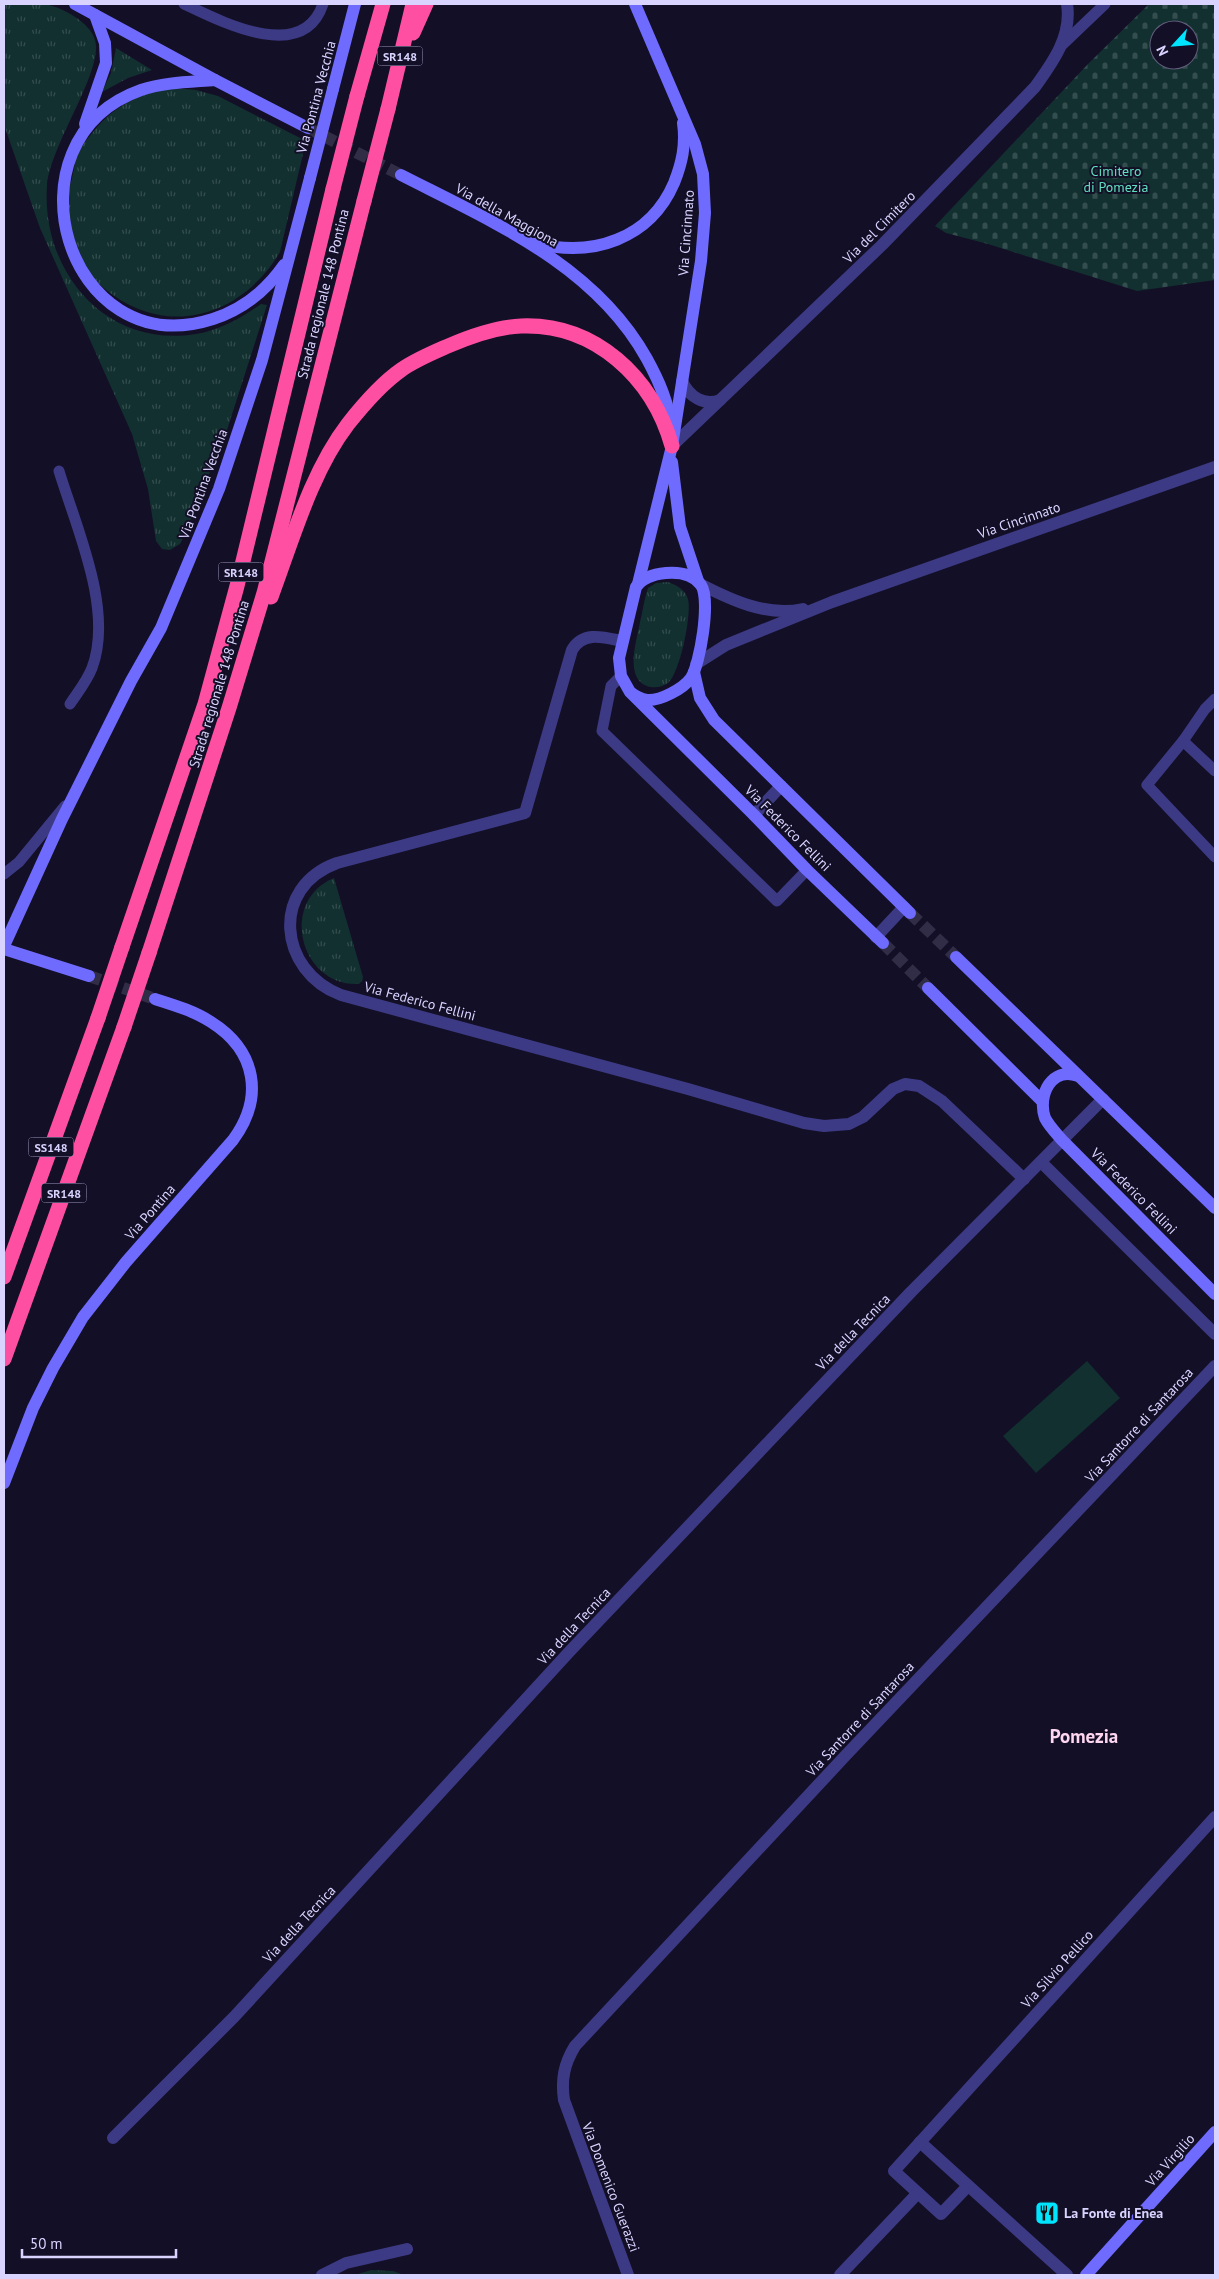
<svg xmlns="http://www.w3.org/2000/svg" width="1219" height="2279" font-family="'PT Sans',sans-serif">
	<defs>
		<pattern id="grass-tufts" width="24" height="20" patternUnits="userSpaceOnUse" patternTransform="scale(1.25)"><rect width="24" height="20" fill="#12302f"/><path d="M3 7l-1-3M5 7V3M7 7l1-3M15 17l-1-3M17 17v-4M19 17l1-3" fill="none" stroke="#344d4e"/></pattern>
		<pattern id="cemetery-stones" width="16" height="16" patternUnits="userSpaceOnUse" patternTransform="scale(1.25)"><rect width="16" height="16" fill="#12302f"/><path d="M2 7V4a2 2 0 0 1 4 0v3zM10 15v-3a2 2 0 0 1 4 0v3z" fill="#344d4e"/></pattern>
	</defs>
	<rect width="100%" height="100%" fill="#130f26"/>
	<g fill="url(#grass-tufts)">
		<path d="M4 4C17 4 32 2 45 4 62 7 91 23 95 40 104 71 50 145 47 186 41 271 106 349 196 334 220 330 241 318 261 304L267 305 227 430 184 536 180 544 170 550 162 549 156 541 148 489 132 434 40 228 4 125Z"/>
		<path d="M116 48 152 70 128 78 102 92 111 73Z"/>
		<path d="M175 88 196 90 218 96 306 141 280 252C244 313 173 338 113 295 100 286 86 273 80 259 75 246 67 220 66 207 66 198 70 187 72 178 74 170 75 160 78 152 80 147 86 141 89 137 113 106 136 94 175 88Z"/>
		<path d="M668 582C676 585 685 589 688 599 692 614 680 673 668 683 662 687 657 688 650 687 623 680 637 640 640 622 643 611 644 599 648 588L656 583Z"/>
		<path d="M334 878 363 977 362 981 359 984C300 987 278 901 334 878Z"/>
		<path d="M371 2270 393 2271 404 2275H355Z"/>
	</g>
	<path fill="url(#cemetery-stones)" fill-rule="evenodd" d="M1149 4H1215V280L1137 291 988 244 946 233 935 226 1088 64ZM1159 30H1189V60H1159Z"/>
	<path fill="#12302f" d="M1087 1361 1120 1398 1036 1473 1003 1436Z"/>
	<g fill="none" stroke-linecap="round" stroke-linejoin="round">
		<g stroke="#312d47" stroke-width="12" stroke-dasharray="12 6" stroke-linecap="butt">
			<path d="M308 128 401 175"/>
			<path d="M910 913 956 957"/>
			<path d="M883 943 928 988"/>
			<path d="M89 976 155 999"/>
		</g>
		<g stroke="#3d3a85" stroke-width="11">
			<path d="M184 4C222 22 303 64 323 4"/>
			<path d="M1061 46 1105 4"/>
			<path d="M59 471C76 527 114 610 92 668 87 681 78 692 70 704"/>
			<path d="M621 676 611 686 602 731 777 901 807 870"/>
			<path d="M1215 699 1205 709 1183 741 1215 771"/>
			<path d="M1183 741 1147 785 1215 857"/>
			<path d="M4 874 19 862 65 806"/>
		</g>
		<g stroke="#3d3a85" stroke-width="12">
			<path d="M682 381C689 397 704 406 720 400"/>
			<path d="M672 446 882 245 1035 87C1053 62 1072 36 1067 4"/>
			<path d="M700 584C731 600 767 617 803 609"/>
			<path d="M622 641C603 637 583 631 572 650L525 813 337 863C270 887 278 971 341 995L688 1089 804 1123 824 1126 849 1124 863 1117 893 1089 905 1084 919 1086 942 1101 1024 1179"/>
			<path d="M696 664 726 645 832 602 1215 467"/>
			<path d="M754 815 781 786"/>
			<path d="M876 937 904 907"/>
			<path d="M1041 1162 1215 1334"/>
			<path d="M113 2138 234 2017 570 1651 911 1292 1103 1099"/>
			<path d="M920 2142 1067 2275"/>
			<path d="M968 2186 941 2214 894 2171 1215 1817"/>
			<path d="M322 2275 346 2263 407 2249"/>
			<path d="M628 2275 564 2100C561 2080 564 2064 575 2046L846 1755 1215 1366"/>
			<path d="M840 2275 918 2193"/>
		</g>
		<g stroke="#6f6bff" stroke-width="12">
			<path d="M75 4 215 80 308 128"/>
			<path d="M635 4 695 144 703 174 705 213 701 261 672 446 638 584"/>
			<path d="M215 80C190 82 165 82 141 90 0 140 66 366 213 319 243 309 266 291 284 265"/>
			<path d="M333 89 355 4"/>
			<path d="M85 124 106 63 105 43 95 15"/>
			<path d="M401 175C493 222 595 265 647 359 659 381 669 403 671 427"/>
			<path d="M536 243C592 258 650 239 674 183 682 163 686 145 683 123"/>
			<path d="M672 462 680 527 698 581"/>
			<path d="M694 672 700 698 714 720 910 913"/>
			<path d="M630 692C635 696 640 699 647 700 660 701 683 689 691 678 700 664 711 600 701 585 693 574 679 572 666 573 655 574 643 577 636 587L619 658 621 676 630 692 754 815 807 870 883 943"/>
			<path d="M4 946 62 819 131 681 161 628 219 489 262 360 310 178"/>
			<path d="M4 949 89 976"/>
			<path d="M956 957 1215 1208"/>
			<path d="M928 988 1043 1102"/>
			<path d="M1078 1076C1052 1066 1037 1095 1045 1118 1049 1126 1056 1133 1062 1140L1215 1294"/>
			<path d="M4 1483 33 1408 53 1368 83 1317 126 1262 233 1140C264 1098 257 1051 211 1022 194 1011 174 1005 155 999"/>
			<path d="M1086 2275 1215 2132"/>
		</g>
		<g stroke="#ff4fa3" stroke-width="15">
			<path d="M413 33 426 4"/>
			<path d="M357 96 383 4"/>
			<path d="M388 109 413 4"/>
			<path d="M271 597C292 541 311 472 348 424 363 405 381 384 401 370 415 360 432 353 448 346 471 336 496 327 521 326 595 323 653 378 672 446"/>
			<path d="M122 947 205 704 237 586 333 189"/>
			<path d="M149 953 229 708 264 593 364 201"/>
			<path d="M4 1277 98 1018"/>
			<path d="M4 1359 124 1027"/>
		</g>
		<path stroke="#6f6bff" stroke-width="12" d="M310 178 333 89"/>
		<g stroke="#ff4fa3" stroke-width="15">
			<path d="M333 189 357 96"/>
			<path d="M364 201 388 109"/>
			<path d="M98 1018 122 947"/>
			<path d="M124 1027 149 953"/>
		</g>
	</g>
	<defs>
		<g id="restaurant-square" transform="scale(1.25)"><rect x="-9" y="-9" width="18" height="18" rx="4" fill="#00e5ff" stroke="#130f26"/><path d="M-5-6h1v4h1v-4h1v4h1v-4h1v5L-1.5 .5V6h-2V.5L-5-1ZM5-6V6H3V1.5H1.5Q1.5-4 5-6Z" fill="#111"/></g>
	</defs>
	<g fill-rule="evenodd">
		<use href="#restaurant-square" x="1047" y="2213"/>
	</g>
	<g text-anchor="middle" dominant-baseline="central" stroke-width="4" stroke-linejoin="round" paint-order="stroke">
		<g fill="#130f26" stroke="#9e99be" stroke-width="1">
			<rect x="377.5" y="46.5" width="45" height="19" rx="4"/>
			<rect x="218.5" y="562.5" width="45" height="19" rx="4"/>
			<rect x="28.5" y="1137.5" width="45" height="19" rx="4"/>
			<rect x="41.5" y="1183.5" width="45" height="19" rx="4"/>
		</g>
		<g font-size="12" font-weight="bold" fill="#d9d4ff">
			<text x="400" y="56">SR148</text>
			<text x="241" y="572">SR148</text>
			<text x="51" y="1147">SS148</text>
			<text x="64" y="1193">SR148</text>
		</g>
		<g font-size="14" fill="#d9d4ff" stroke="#130f26">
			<text transform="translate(316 97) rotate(-75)">Via Pontina Vecchia</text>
			<text transform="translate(507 215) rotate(29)">Via della Maggiona</text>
			<text transform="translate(879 227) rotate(-45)">Via del Cimitero</text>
			<text transform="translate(686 233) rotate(-86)">Via Cincinnato</text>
			<text transform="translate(323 294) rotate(-76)">Strada regionale 148 Pontina</text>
			<text transform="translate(203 484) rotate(-70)">Via Pontina Vecchia</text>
			<text transform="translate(1019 520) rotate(-19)">Via Cincinnato</text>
			<text transform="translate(219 684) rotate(-73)">Strada regionale 148 Pontina</text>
			<text transform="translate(788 828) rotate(45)">Via Federico Fellini</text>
			<text transform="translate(420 1001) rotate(15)">Via Federico Fellini</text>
			<text transform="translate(1134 1191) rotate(45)">Via Federico Fellini</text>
			<text transform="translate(150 1212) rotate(-49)">Via Pontina</text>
			<text transform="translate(853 1332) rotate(-46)">Via della Tecnica</text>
			<text transform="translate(1139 1425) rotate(-47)">Via Santorre di Santarosa</text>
			<text transform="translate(574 1626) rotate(-47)">Via della Tecnica</text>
			<text transform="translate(860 1719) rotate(-47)">Via Santorre di Santarosa</text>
			<text transform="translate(299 1924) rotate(-47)">Via della Tecnica</text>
			<text transform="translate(1057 1969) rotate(-48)">Via Silvio Pellico</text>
			<text transform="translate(1170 2160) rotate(-48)">Via Virgilio</text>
			<text transform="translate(611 2187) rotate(69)">Via Domenico Guerazzi</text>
		</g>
		<g font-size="14" fill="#5fe0c0" stroke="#130f26">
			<text x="1116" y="171">Cimitero<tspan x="1116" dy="16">di Pomezia</tspan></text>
		</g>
		<g font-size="14" font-weight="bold" fill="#d9d4ff" stroke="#130f26" text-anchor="start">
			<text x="1064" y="2213">La Fonte di Enea</text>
		</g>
		<g font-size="19" font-weight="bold" fill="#ffd6f0" stroke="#130f26">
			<text x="1084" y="1736">Pomezia</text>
		</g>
	</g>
	<rect width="1219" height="2279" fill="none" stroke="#d9d4ff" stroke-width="10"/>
	<g transform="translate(1174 45) rotate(244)"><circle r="24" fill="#130f26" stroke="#625e7d"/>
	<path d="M0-4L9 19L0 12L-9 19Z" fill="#00e5ff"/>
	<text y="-8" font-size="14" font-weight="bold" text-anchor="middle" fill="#d9d4ff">N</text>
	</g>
	<path d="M22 2249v8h154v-8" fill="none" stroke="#d9d4ff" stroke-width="2.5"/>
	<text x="30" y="2249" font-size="15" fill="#d9d4ff" stroke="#130f26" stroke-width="4" paint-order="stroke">50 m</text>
</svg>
